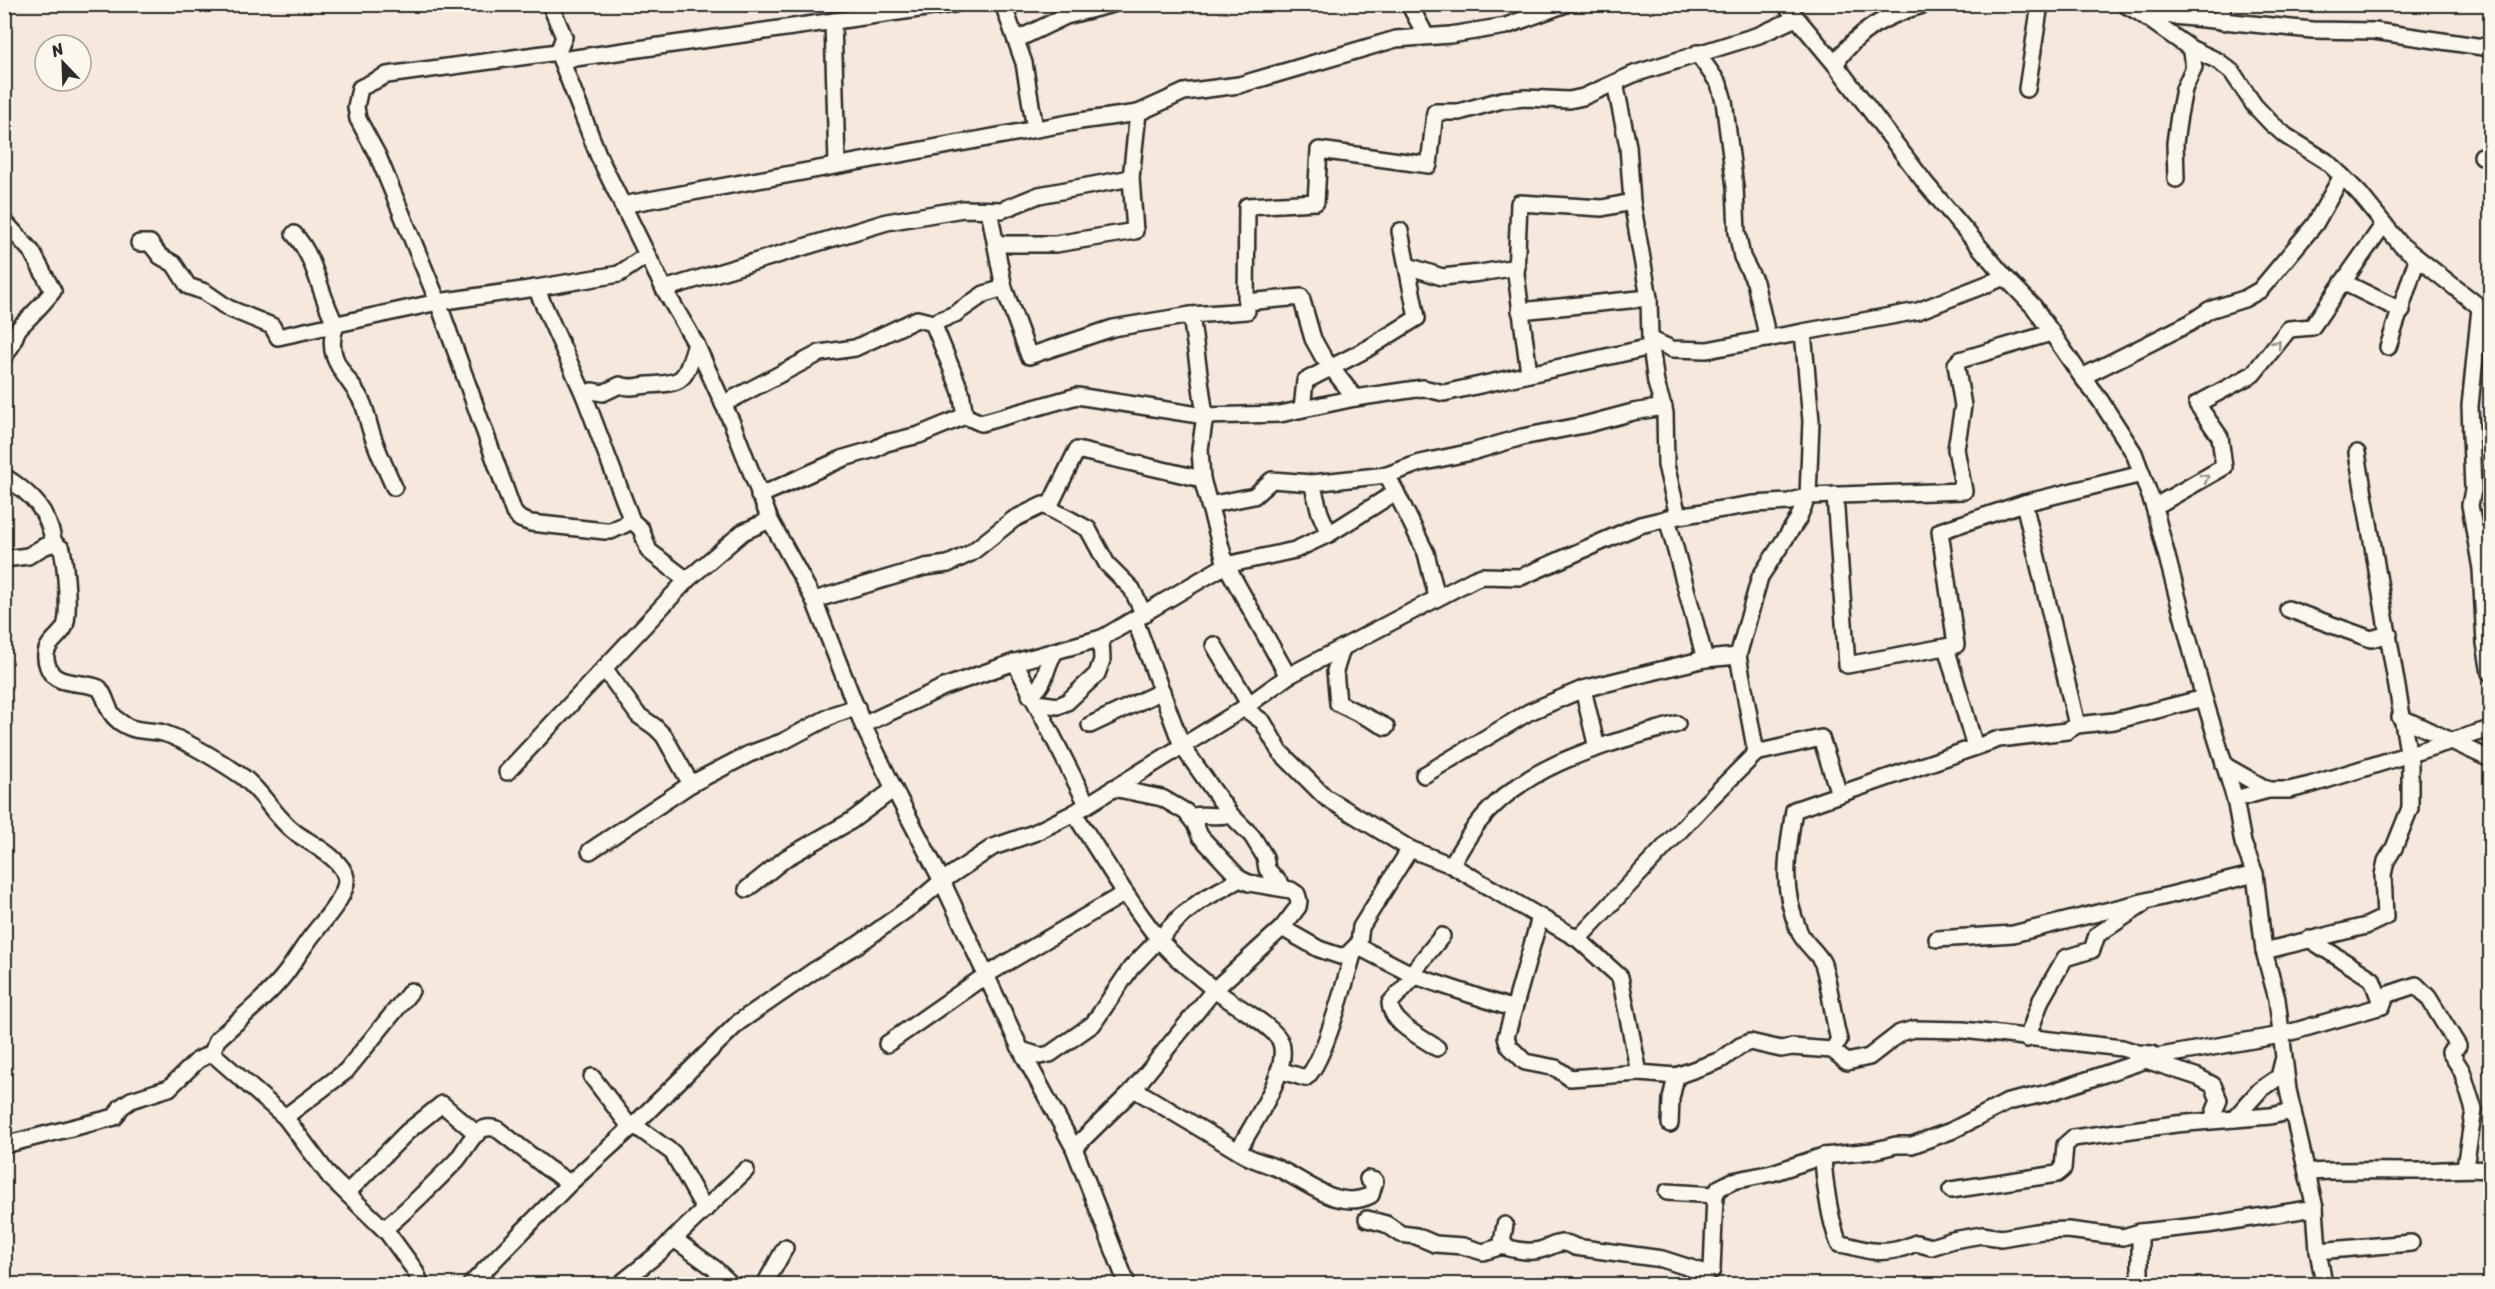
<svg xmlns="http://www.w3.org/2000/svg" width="2495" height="1289" font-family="Sriracha,sans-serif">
	<rect width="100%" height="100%" fill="#f6e8dc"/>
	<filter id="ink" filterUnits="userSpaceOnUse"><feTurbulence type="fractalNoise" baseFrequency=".0167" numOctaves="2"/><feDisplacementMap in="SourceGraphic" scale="12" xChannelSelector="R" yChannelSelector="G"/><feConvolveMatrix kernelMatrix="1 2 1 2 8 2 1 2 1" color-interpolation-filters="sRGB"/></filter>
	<g filter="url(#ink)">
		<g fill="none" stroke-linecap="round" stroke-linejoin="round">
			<g stroke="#2b2b2b" stroke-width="20">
				<g id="minor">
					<path d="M550 4 564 37 558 52 599 157 664 289 696 344 732 423 770 520 814 600 863 725 894 789 942 881 1021 1050 1074 1148 1127 1284"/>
					<path d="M1003 4 1024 63 1035 129"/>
					<path d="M1409 4 1426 36"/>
					<path d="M1785 4 1835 64 1926 184 2005 277 2034 307 2082 377 2100 400 2134 453 2154 507 2204 698 2235 799 2243 843 2255 874 2264 951 2277 999 2288 1090 2315 1208 2318 1251 2324 1284"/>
					<path d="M2124 4 2140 13 2190 48 2218 61 2232 72 2254 105 2271 123 2286 136 2326 161 2342 176 2359 193 2401 245 2490 315"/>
					<path d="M2222 4 2223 22"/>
					<path d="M2143 13 2312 30 2374 31 2490 48"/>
					<path d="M833 21 837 165"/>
					<path d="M1016 40 1066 16 1113 4"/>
					<path d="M1697 53 1719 84 1724 101 1735 187 1737 232 1742 257 1755 282 1768 339"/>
					<path d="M561 60 954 4"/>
					<path d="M1835 64C1859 29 1886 15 1926 4"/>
					<path d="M1615 83 1628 146 1632 202 1649 298 1650 339 1656 383 1665 413 1666 465 1678 516"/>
					<path d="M2027 89 2040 4"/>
					<path d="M2482 156 2490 157"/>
					<path d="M1131 178 1138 113"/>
					<path d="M2176 179 2175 143 2179 115 2184 89 2194 67 2190 48"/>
					<path d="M622 205 1080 121 1138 113 1184 92 1239 85 1396 39 1450 35 1506 26 1566 4"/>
					<path d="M989 210 1004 288 1029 356 1113 328 1191 315 1247 311 1246 302 1301 297 1313 339 1323 357 1355 398"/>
					<path d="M4 221 32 252 53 291C43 304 32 315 20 327 14 333 15 345 4 356"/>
					<path d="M2384 224 2343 282 2402 311"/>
					<path d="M294 234C317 259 319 295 336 325 322 361 351 377 363 404 367 413 368 423 371 431 377 450 386 469 394 487"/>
					<path d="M139 243H150L160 256 174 264 188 286 205 292 228 308 272 326 278 337 438 302 514 513 520 519 531 523 605 531H611L632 521"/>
					<path d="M1408 266 1442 277 1480 273 1517 267"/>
					<path d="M536 288 438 302 378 156 358 119 356 107 360 88 387 75 558 52"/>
					<path d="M664 289 887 222 963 209 1002 210 1039 195 1131 178 1135 231 1056 244H996"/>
					<path d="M1246 302 1247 206 1316 202 1319 150 1429 165 1435 112H1459L1502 100 1525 98 1569 100 1583 97 1634 74 1759 35 1796 18"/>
					<path d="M2480 308 2470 406 2473 490 2470 505 2481 569 2485 643 2490 673"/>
					<path d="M1520 311 1649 298"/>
					<path d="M1191 315 1205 416 1200 449 1202 479 1226 565 1288 676"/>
					<path d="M933 323 961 392 965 416"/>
					<path d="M1650 339 1672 349 1707 350 1803 332"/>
					<path d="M2388 347 2417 259"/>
					<path d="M1529 373 1516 274 1519 203 1602 208 1632 202"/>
					<path d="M2082 377 2190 323 2209 310 2244 299 2260 290 2315 224 2342 176"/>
					<path d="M584 395 536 288 619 274 647 255"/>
					<path d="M723 404 820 353 855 348 917 319 933 323 955 314 984 294 1004 288"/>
					<path d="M1302 409 1305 381 1367 349 1417 318 1400 231"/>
					<path d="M4 476C33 495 47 509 54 543"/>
					<path d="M1396 492 1426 553 1437 597"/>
					<path d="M1835 495 1847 665 1956 645 1940 531 2024 503 2142 474"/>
					<path d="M759 496 844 458 875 449 886 443 919 435 965 416 981 423 1077 396 1205 416 1280 414 1355 398 1423 388 1444 393 1651 347"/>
					<path d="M2024 503 2077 725"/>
					<path d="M1209 505 1254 496 1272 480 1312 483"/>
					<path d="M1049 507 1077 450 1202 479"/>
					<path d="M2154 507 2224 467 2220 437 2197 404 2253 374 2289 329 2312 327 2343 282"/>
					<path d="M1667 518 1705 659"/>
					<path d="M1329 534 1320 513 1312 483 1387 475 1420 463 1472 452 1522 437 1584 425 1633 412 1664 407"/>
					<path d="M2475 534 2490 535"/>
					<path d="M4 559 28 556 43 547 54 543 62 549C65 563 71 616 64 628 59 637 47 643 46 654 45 661 49 672 54 676 64 685 86 682 99 688 109 700 105 713 123 724 134 732 151 730 163 733 184 739 225 764 243 777 264 793 275 818 296 833 310 843 343 859 346 878 348 893 327 917 318 928 306 942 297 958 286 973 267 998 240 1018 217 1040L212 1053 198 1060 169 1088 131 1100 121 1107 115 1117 4 1145"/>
					<path d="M687 580 649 551 641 529 632 521 584 395 592 391 603 393 620 385C630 389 636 386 648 385 687 383 684 380 696 344"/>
					<path d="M814 600 925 567 948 564 971 553 1014 519 1043 505 1088 529 1107 564 1132 589 1144 615"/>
					<path d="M2288 609 2371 639 2389 634"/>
					<path d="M1135 620 1182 746 1230 814C1216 819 1201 812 1190 817"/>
					<path d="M1214 645 1249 704"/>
					<path d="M1946 647 1975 747"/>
					<path d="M1342 649 1335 671 1338 703 1386 727"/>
					<path d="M1738 656 1760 577 1798 519 1808 496 1811 421 1803 332 1918 311 2005 277"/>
					<path d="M1015 662 1087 804"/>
					<path d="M604 668 638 715 655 727 664 736 691 784"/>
					<path d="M1030 695C1048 685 1044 665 1056 651"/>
					<path d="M1036 703 1058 706 1067 702 1097 674 1102 660 1101 638"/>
					<path d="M1244 708 1263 722 1280 752 1325 797 1410 849 1451 865 1578 939 1620 977 1639 1073 1676 1076 1721 1060 1740 1046 1750 1042 1781 1049 1792 1047 1832 1050 1847 1062 1869 1057 1900 1033 1914 1029 1963 1030 2122 1048 2138 1053 2152 1054 2155 1057 2281 1035 2382 1006 2386 995 2416 985 2428 997 2458 1046 2450 1052 2462 1071 2474 1110 2465 1167"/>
					<path d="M2400 717 2490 759"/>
					<path d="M863 725 944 687 1012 663 1102 638 1226 565 1295 550 1329 534 1396 492 1387 475"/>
					<path d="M1090 725 1162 691"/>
					<path d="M1756 753 1821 738 1839 794"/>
					<path d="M2224 765 2268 790"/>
					<path d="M507 772 687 580 743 532 770 520"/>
					<path d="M1424 775 1529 712 1583 689"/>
					<path d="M2235 799 2268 790H2289L2310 785 2490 729"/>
					<path d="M1074 813C1101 855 1127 899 1158 938 1172 956 1193 972 1211 987 1226 1001 1276 1026 1281 1043 1290 1072 1251 1126 1238 1151L1134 1089"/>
					<path d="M1230 814 1252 836 1265 857 1267 869 1285 889"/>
					<path d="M590 851 691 784 749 754 782 742 835 714 857 707"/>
					<path d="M1451 865C1460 851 1468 836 1478 823 1527 762 1605 745 1677 724"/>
					<path d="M747 889 786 858 851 821 894 789"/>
					<path d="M1540 917 1506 1037 1509 1046 1525 1062 1556 1068 1570 1078 1639 1073"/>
					<path d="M1282 928 1319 949 1340 956 1347 955 1359 943 1361 927 1410 849"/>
					<path d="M1578 939 1706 803 1756 753 1738 656 1705 659 1583 689 1597 748"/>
					<path d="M1937 939 2013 934 2255 874"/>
					<path d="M2309 939 2372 979 2382 1006"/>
					<path d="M1357 946 1415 976 1514 1009"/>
					<path d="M2264 951 2366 926 2385 917 2383 875 2386 861 2394 848 2410 808V763L2357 453"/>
					<path d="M1411 974 1442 936"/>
					<path d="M1415 976 1390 1003C1391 1024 1421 1037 1437 1048"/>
					<path d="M2027 1039 2041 1000 2065 958 2092 950 2097 935 2142 905"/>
					<path d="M887 1044 986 975 1125 893"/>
					<path d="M1021 1050 1040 1056 1050 1054 1093 1024 1131 968 1181 916 1202 900 1240 879"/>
					<path d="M1832 1050 1839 1040C1832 1015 1831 989 1823 964 1818 952 1804 944 1799 931 1780 886 1787 856 1794 810L1999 739 2067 731 2077 725 2114 721 2204 698"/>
					<path d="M212 1053 285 1117 330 1177 387 1232 414 1269 421 1284"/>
					<path d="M2146 1060 2198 1077 2213 1085 2219 1100 2214 1113 2217 1120"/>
					<path d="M1279 1070 1305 1078C1323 1068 1347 974 1354 951"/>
					<path d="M592 1077 631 1128"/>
					<path d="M285 1117 346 1071 411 991"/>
					<path d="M2234 1119 2260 1090 2279 1077 2283 1061"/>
					<path d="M1670 1124 1671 1099 1676 1076"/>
					<path d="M634 1125 673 1153 705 1210"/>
					<path d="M1074 1148 1134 1089 1214 990 1282 928 1298 907 1299 901 1297 894 1291 890 1249 883 1240 879 1200 836 1195 824 1186 812 1162 798 1113 788"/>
					<path d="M1238 1151C1249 1159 1259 1161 1272 1166 1303 1177 1336 1213 1371 1195L1375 1181 1368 1179"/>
					<path d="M1823 1156C1824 1181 1830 1221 1839 1244 1851 1245 1862 1250 1873 1251 1888 1253 1903 1249 1916 1243L1931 1247 1953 1240 1982 1235 2001 1238 2042 1231 2068 1230 2123 1237 2140 1232 2207 1225 2315 1208"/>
					<path d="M2308 1172C2342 1170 2372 1171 2406 1171 2435 1172 2462 1167 2490 1170"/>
					<path d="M1951 1190 2057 1174 2063 1169 2065 1145 2073 1138 2176 1124 2270 1116 2293 1111"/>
					<path d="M1667 1192 1715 1195"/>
					<path d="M347 1193 407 1132 442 1104 477 1134"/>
					<path d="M1367 1219 1386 1224 1401 1234 1416 1236 1435 1244 1463 1246 1483 1252 1506 1245 1502 1242 1505 1225"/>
					<path d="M384 1229C409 1209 433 1184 456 1161 464 1152 470 1138 479 1131 485 1127 491 1127 497 1129L547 1168 570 1183"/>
					<path d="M2140 1232V1284"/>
					<path d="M674 1239 714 1268 731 1284"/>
					<path d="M1504 1247C1514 1249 1523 1252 1533 1251 1549 1251 1559 1236 1575 1247L1662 1259 1706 1273 1712 1270 1715 1195 1719 1188 1733 1181 1772 1173 1823 1156 1872 1151 1896 1145H1912L1951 1131 2008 1102 2048 1093 2155 1057"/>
					<path d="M2318 1251 2411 1243"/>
					<path d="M471 1284 570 1183 634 1125 739 1022 815 970 859 944 916 903 942 881 993 847 1034 833 1074 813 1244 708 1288 676 1474 579 1482 576 1521 577 1640 525 1678 516 1754 504 1789 502 1808 496 1964 491 1956 449 1963 406 1956 364 1960 360 2051 333"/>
					<path d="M620 1284 660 1252 746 1170"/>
					<path d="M765 1284 785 1248"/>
				</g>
			</g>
			<use href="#minor" stroke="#fbf7ec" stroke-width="15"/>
		</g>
		<defs><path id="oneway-chevron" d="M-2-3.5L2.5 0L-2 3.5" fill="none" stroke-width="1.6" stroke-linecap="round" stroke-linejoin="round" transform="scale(1.5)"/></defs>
		<g stroke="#93918c">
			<use href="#oneway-chevron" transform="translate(2277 344) rotate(-51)"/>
			<use href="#oneway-chevron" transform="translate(2205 478) rotate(-30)"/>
		</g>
	</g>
	<rect width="2495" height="1289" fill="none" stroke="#fbf7ec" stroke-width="24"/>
	<rect x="12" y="12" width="2471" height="1265" fill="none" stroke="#2b2b2b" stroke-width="2" filter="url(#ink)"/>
	<g transform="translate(63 63) rotate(337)"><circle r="28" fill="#fbf7ec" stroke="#a8a59f" stroke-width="1.5"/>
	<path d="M0-4.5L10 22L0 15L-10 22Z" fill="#2b2b2b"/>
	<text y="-9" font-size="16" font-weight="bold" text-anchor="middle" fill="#2b2b2b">N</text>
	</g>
</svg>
